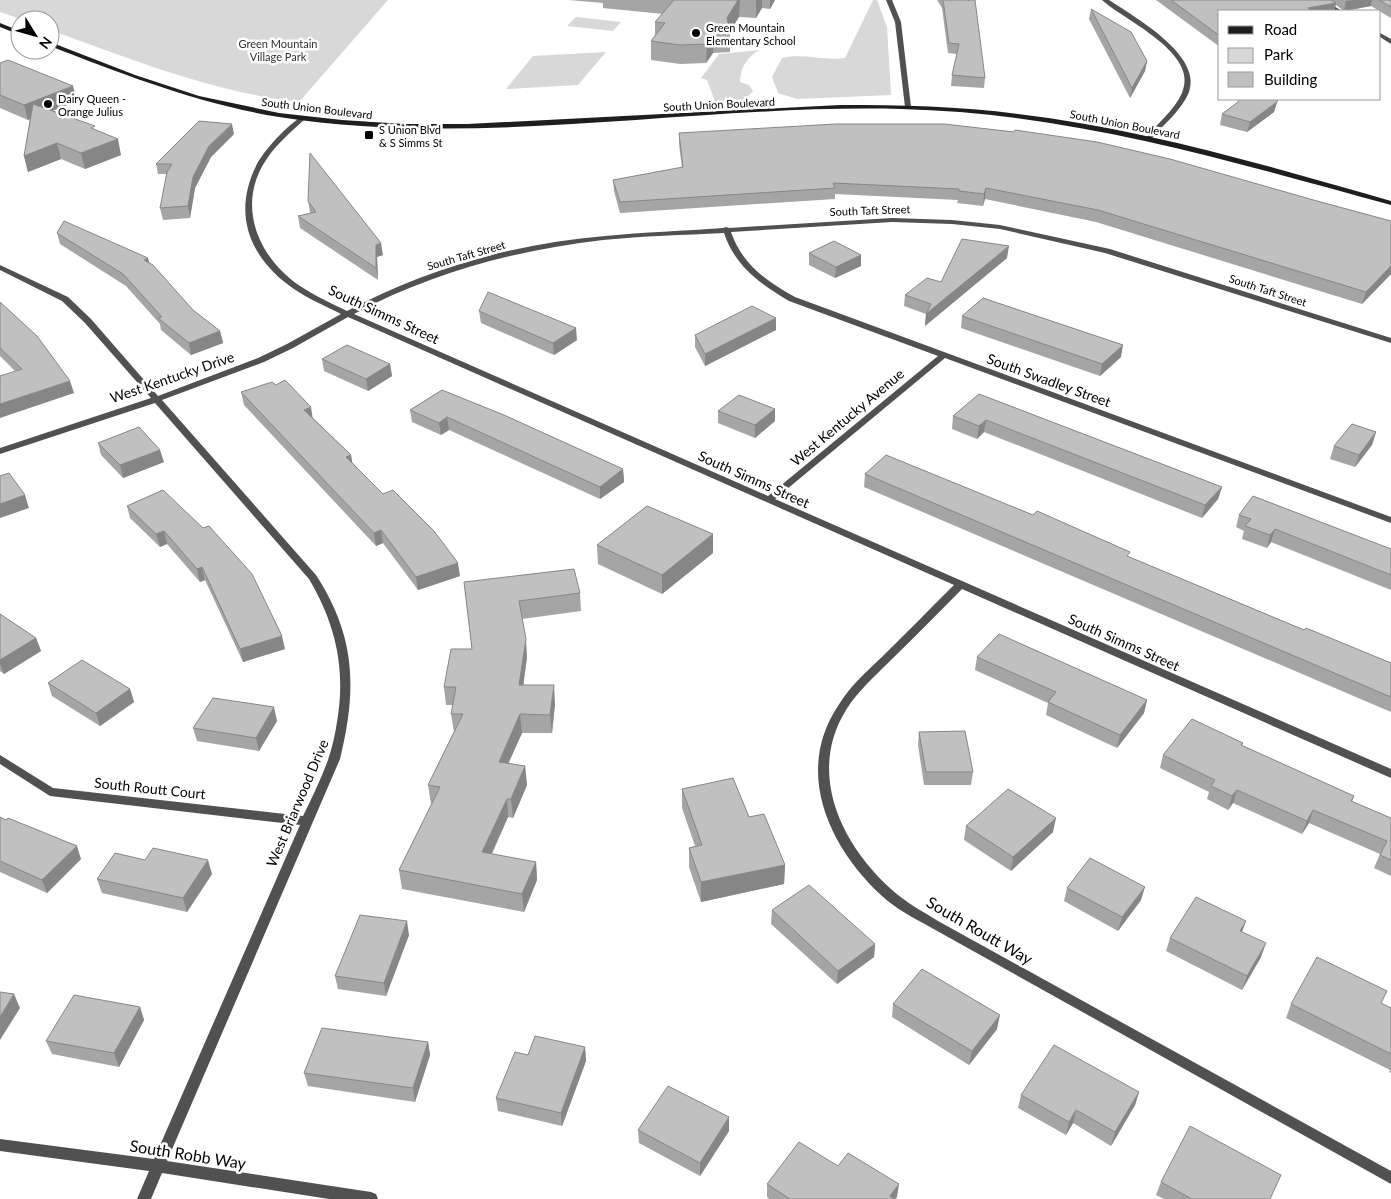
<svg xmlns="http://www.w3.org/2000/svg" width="1391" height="1199" font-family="Lato,sans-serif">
	<rect width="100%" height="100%" fill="#fff"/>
	<g fill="#d8d8d8">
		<path d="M0 0H388L299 102C212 92 131 59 50 30V20H23L0 12Z"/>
		<path d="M873 0H877L887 27 891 95 797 99 778 93 772 77 782 58C802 53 824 61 845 58Z"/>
		<path d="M576 17 621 22 613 31 567 26Z"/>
		<path d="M760 50C748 55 740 68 740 82L749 85 753 91C744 104 729 101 715 101L707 80 701 78 719 54Z"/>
		<path d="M606 52 578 85 506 89 533 56Z"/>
	</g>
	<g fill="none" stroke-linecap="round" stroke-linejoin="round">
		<g fill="#515151" fill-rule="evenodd">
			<path d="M886 0H892L901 22 911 107 908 109 905 107 895 22Z"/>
			<path d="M1102 0H1109C1133 16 1203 55 1189 92 1182 110 1164 124 1151 139L1146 138C1157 123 1174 111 1182 93 1200 53 1125 21 1102 0Z"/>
			<path d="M1317 0H1324L1342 11H1335Z"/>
			<path d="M1380 33 1391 39V44L1380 37Z"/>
			<path d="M303 116 305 117V119C292 131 278 143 268 157 235 203 257 257 300 286 315 296 331 303 347 311 426 269 516 243 605 236 644 232 684 231 723 228L726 227 729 228 892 218 952 220 1000 225 1110 249 1391 338V343L1105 253 1000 229 952 224 892 222 731 232C742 264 766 281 795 297L1391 517V523L945 358 775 499 1391 769V778L962 589C938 613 914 638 889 662 874 677 858 691 846 710 807 773 841 844 891 889 905 902 922 911 938 921L1391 1171V1184L930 927C914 918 896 909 882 896 829 847 794 772 838 706 850 686 867 671 884 655 907 632 930 609 954 585L348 317 293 348 264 362 162 400 316 575C356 637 357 689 340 759L167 1161 371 1192 376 1194 378 1199H329L162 1173 151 1199H137L149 1171 0 1151V1139L154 1159 300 825 50 796 0 764V755L53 788 303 816C312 798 321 779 328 760 332 748 335 735 337 722 346 669 336 625 309 579L155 403 0 454V448L151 398 85 323 62 301 0 270V265L68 297 91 319 158 396 258 358 287 344 341 314C326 306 308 299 294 289 250 259 232 215 256 166 263 151 289 123 303 116ZM724 233C735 266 760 284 789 301L938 356 768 496 354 314C431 273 516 250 603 240 643 236 683 235 724 233Z"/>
		</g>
		<g fill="#1e1e1e" fill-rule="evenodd">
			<path d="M0 23 20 31V35L0 27Z"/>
			<path d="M50 42 135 75 199 96 279 113 342 120 404 124H467L840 105C900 105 959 106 1018 114 1145 129 1268 166 1391 201V205C1228 161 1072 113 901 109 694 104 485 149 279 117 199 104 125 75 50 46Z"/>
		</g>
	</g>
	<g fill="#a5a5a5">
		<path d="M569 0H775L770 9 762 8 756 18 739 17 730 32V52L713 53 706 63 680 64 651 60V41L655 35V22L663 14 603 8V3Z"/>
		<path d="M937 0H968L985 78 984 88 951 86 952 75 957 54 948 53 942 8Z"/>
		<path d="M1156 0H1391V18L1371 6 1344 11 1336 5 1334 11H1220V47Z"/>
		<path d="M1091 9 1147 61 1145 71 1130 98 1089 19Z"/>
		<path d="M0 63 77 101 53 111 96 130 121 155 85 169 61 159 28 172 24 156 30 119 28 120 0 108Z"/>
		<path d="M1278 99 1274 112 1247 132 1220 125 1222 114 1238 102Z"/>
		<path d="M679 133 1317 201 1391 221V274L1362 304 1096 222 985 199 983 206 957 203 958 200 835 194V199L620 213 614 191 613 180 682 168 679 144Z"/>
		<path d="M234 134 211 157 195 188 190 218 163 220 160 208 167 174H158L156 164Z"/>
		<path d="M308 201 383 255 377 257 378 280 300 228 298 216 311 214 310 212Z"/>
		<path d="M57 233 148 258 149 263 193 310 220 331 223 343 191 355 161 330 160 324 126 286 60 244Z"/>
		<path d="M809 253 861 266 835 278 809 265Z"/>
		<path d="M1007 258 925 326 926 314 904 306 905 295 941 282Z"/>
		<path d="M0 302 74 393 15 371 0 356Z"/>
		<path d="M479 311 577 340 554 355 481 323Z"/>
		<path d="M962 316 1121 357 1100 376 961 328Z"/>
		<path d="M776 330 705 366 695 347V335Z"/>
		<path d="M322 359 390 364 392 376 368 391 324 371Z"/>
		<path d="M442 390 623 469 624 482 600 499 449 430 441 435 412 422 410 410Z"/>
		<path d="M241 392 313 418 351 455 352 462 460 576 418 590 383 543 376 546 244 405Z"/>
		<path d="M979 394 1222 487 1218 499 1202 518 984 432 977 439 952 429 953 416Z"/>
		<path d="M775 409V421L755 438 718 423V411Z"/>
		<path d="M1376 432 1372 445 1355 467 1330 459 1334 446Z"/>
		<path d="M98 443 164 462 123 478 101 455Z"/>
		<path d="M865 474 1129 557 1304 630 1391 663V712L864 487Z"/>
		<path d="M163 490 285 649 243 662 205 580 200 582 167 544 160 547 130 518 127 506Z"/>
		<path d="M1239 515 1391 549V590L1271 542 1267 548 1242 539 1244 531 1236 527Z"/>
		<path d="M713 534V553L662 594 598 564 597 545Z"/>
		<path d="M464 582 580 593 581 611 522 619 527 657 523 685 555 704 552 733H522L508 763 525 766 527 785 513 818 508 817 492 854 536 862 537 880 524 912 402 889 399 870 432 804H431L428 785 454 732 451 714 453 705H446L444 687 472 649Z"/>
		<path d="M0 614 36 638 41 651 4 674 0 671Z"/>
		<path d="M977 657 1147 700 1144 713 1117 748 1046 715 1048 703 975 670Z"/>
		<path d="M48 683 130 689 134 702 100 726 52 696Z"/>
		<path d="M277 721 259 751 197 741 193 728Z"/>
		<path d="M919 732 973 772 971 785H924L918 745Z"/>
		<path d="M1243 743 1242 746 1354 796 1352 802 1391 818V876L1374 868 1380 854 1309 823 1302 834 1233 803 1228 810 1207 799 1209 792 1160 768 1163 755Z"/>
		<path d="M682 789 749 817 785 865 784 884 701 902 689 867V848L695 846 682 808Z"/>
		<path d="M0 817 81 859 47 893 0 872Z"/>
		<path d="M966 826 1053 832 1011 871 964 840Z"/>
		<path d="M212 874 187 912 102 893 97 879Z"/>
		<path d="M1067 888 1141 900 1118 931 1064 901Z"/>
		<path d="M772 910 875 944 874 957 837 984 771 924Z"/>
		<path d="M1242 932 1261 957 1242 990 1166 951 1170 938Z"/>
		<path d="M409 935 386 996 338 989 335 976Z"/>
		<path d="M1381 1003 1391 1008V1073L1389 1072 1390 1070 1286 1018 1291 1004Z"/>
		<path d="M893 1004 997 1029 969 1065 892 1017Z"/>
		<path d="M140 1007 144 1020 119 1067 52 1054 46 1041Z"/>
		<path d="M428 1042 430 1055 415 1102 308 1086 304 1073Z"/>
		<path d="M585 1047 586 1061 562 1126 498 1111 496 1098 528 1055Z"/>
		<path d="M1139 1092 1135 1105 1111 1146 1073 1123 1066 1135 1018 1108 1021 1095Z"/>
		<path d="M638 1130 729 1131 700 1176 639 1143Z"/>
		<path d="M838 1166 897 1197 895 1199H769L767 1197V1184Z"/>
		<path d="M1281 1175 1270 1199H1164L1156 1195 1161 1182Z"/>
	</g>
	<g fill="#868686">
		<path d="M738 0H740L739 17 728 33 727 18Z"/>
		<path d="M756 0H762V8L756 18Z"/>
		<path d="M770 0H775L770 9Z"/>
		<path d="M1355 0H1372L1371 6 1344 11 1346 1Z"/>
		<path d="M1336 3 1334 11H1307L1308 8Z"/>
		<path d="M714 34 713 53 706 63 707 44Z"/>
		<path d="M1147 61 1145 71 1130 98 1132 88Z"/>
		<path d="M73 86 77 101 28 120 24 105Z"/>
		<path d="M1278 99 1274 112 1247 132 1250 122Z"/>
		<path d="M232 124 234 134 211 157 195 188 190 218 188 206 193 177 209 146Z"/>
		<path d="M118 139 121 155 85 169 81 153Z"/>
		<path d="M57 143 61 159 28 172 24 156Z"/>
		<path d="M986 188 985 199 983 206 984 194Z"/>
		<path d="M381 243 383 255 377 257 378 280 376 268V245Z"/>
		<path d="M1009 246 1007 258 925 326 926 314Z"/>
		<path d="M861 255V266L835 278 836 267Z"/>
		<path d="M148 258 151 270 144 260Z"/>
		<path d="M1391 266V274L1362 304 1366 292Z"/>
		<path d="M776 318V330L705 366V354Z"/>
		<path d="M576 328 577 340 554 355 553 343Z"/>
		<path d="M220 331 223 343 191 355 189 343Z"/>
		<path d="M1123 345 1121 357 1100 376 1102 364Z"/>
		<path d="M390 364 392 376 368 391 366 379Z"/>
		<path d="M70 381 74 393 0 418V404Z"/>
		<path d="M311 407 313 420 304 410Z"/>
		<path d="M775 409V421L755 438V425Z"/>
		<path d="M447 417 449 430 441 435 439 423Z"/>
		<path d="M986 420 984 432 977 439 979 426Z"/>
		<path d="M1376 432 1372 445 1355 467 1359 455Z"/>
		<path d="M160 450 164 462 123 478 120 465Z"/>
		<path d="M351 455 353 467 346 457Z"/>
		<path d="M623 469 624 482 600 499V487Z"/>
		<path d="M1222 487 1218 499 1202 518 1205 505Z"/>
		<path d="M25 495 29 508 0 518V504Z"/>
		<path d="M1275 529 1271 542 1267 548 1270 535Z"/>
		<path d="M381 530 383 543 376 546 374 533Z"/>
		<path d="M164 531 167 544 160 547 156 534Z"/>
		<path d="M713 534V553L662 594V575Z"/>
		<path d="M458 563 460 576 418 590 416 577Z"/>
		<path d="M202 567 205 580 200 582 197 569Z"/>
		<path d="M282 636 285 649 243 662 240 649Z"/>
		<path d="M36 638 41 651 4 674 0 664V660Z"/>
		<path d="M526 639 527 657 521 703 519 685Z"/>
		<path d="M554 685 555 704 552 733 550 715Z"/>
		<path d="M130 689 134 702 100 726 96 713Z"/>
		<path d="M1147 700 1144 713 1117 748 1120 735Z"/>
		<path d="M274 707 277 721 259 751 256 738Z"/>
		<path d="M520 714 522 733 501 780 499 762Z"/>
		<path d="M525 766 527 785 513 818 511 799Z"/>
		<path d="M1237 790 1233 803 1228 810 1232 796Z"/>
		<path d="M507 799 508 817 484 870 482 852Z"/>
		<path d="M1313 810 1309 823 1302 834 1307 821Z"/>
		<path d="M1056 818 1053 832 1011 871 1013 857Z"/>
		<path d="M77 846 81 859 47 893 42 880Z"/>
		<path d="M208 860 212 874 187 912 183 898Z"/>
		<path d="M536 862 537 880 524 912 522 894Z"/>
		<path d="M785 865 784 884 701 902V882Z"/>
		<path d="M1145 887 1141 900 1118 931 1122 917Z"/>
		<path d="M407 921 409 935 386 996 384 983Z"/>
		<path d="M1246 921 1241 935 1240 931Z"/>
		<path d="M1266 943 1261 957 1242 990 1247 976Z"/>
		<path d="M875 944 874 957 837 984 838 971Z"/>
		<path d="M14 994 20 1008 0 1040V1017Z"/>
		<path d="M140 1007 144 1020 119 1067 114 1053Z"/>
		<path d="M1000 1015 997 1029 969 1065 972 1051Z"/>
		<path d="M428 1042 430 1055 415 1102 413 1088Z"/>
		<path d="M585 1047 586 1061 562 1126 561 1113Z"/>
		<path d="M1139 1092 1135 1105 1111 1146 1115 1132Z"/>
		<path d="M1076 1110 1073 1123 1066 1135 1069 1122Z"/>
		<path d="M729 1117V1131L700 1176V1163Z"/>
		<path d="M899 1184 897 1197 895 1199H890V1196Z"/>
	</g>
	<g fill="#c0c0c0" stroke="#868686">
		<path d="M674 0H738L727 18 730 33 714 34 707 44 680 45 651 41 665 23 655 22Z"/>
		<path d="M943 0H968V1L969 0H975L985 78 952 75 959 44 949 43Z"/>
		<path d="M1171 0H1331L1336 3 1308 8 1314 11H1220V36Z"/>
		<path d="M1379 0H1391V7Z"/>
		<path d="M1091 9 1131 32 1147 61 1132 88Z"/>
		<path d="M8 60 73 86 24 105 0 95V63Z"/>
		<path d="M1239 99H1278L1277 102 1250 122 1222 114 1238 102Z"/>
		<path d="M33 104 95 126 91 128 118 139 81 153 57 143 24 156Z"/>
		<path d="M199 121 232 124 209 146 193 177 188 206 160 208 167 172 172 164H156Z"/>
		<path d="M836 124H944L1014 132 1015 130 1097 142 1170 159 1317 201 1391 221V266L1366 292 1098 210 986 188 984 194 959 191V189L833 183 835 188 620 202 613 180 683 167 679 133Z"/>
		<path d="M310 153 381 243 376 245V268L298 216 316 212 308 201Z"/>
		<path d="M64 221 148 258 144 260 153 265 193 310 220 331 189 343 158 318 162 317 123 274 57 233Z"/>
		<path d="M962 239 1009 246 926 314 931 304 905 295 927 278 941 282Z"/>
		<path d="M834 241 861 255 836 267 809 253Z"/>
		<path d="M488 292 576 328 553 343 479 311Z"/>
		<path d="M983 298 1123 345 1102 364 962 316Z"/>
		<path d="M0 302 37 336 70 381 0 404V376L22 369 0 348Z"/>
		<path d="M752 306 776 318 705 354 695 335Z"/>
		<path d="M347 345 390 364 366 379 322 359Z"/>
		<path d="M285 380 311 407 304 410 351 455 346 457 383 494 393 490 434 531 458 563 416 577 381 530 374 533 241 392 272 382 276 385Z"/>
		<path d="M442 390 504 415 623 469 600 487 447 417 439 423 410 410Z"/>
		<path d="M979 394 1222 487 1205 505 986 420 979 426 953 416Z"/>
		<path d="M739 395 775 409 755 425 718 411Z"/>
		<path d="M1352 424 1376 432 1359 455 1334 446Z"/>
		<path d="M139 427 160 450 120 465 98 443Z"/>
		<path d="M886 455 1033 515 1037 511 1130 552 1127 556 1304 630 1306 628 1391 663V697L865 474Z"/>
		<path d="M9 473 25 495 0 504V476Z"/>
		<path d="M163 490 203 528 209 526 252 574 282 636 240 649 202 567 197 569 164 531 156 534 127 506Z"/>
		<path d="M1253 496 1391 549V575L1275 529 1270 535 1245 526 1251 519 1239 515Z"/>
		<path d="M647 506 713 534 662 575 597 545Z"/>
		<path d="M574 569 580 593 519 601 526 639 519 685H554L550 715 520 714 499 762 525 766 511 799H507L482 852 536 862 522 894 399 870 440 787 428 785 463 714H451L456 687H444L451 649H472L464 582Z"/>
		<path d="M0 614 36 638 0 660Z"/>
		<path d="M999 634 1147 700 1120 735 1048 702 1056 692 977 657Z"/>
		<path d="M82 660 130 689 96 713 48 683Z"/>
		<path d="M213 698 274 707 256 738 193 728Z"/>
		<path d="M1192 719 1243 743 1241 745 1354 796 1351 801 1391 818V860L1380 855 1387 841 1313 810 1307 821 1237 790 1232 796 1211 786 1215 780 1163 755Z"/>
		<path d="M965 731 973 772H926L919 732Z"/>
		<path d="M733 778 749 817 764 814 785 865 701 882 689 848 702 845 682 789Z"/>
		<path d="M1008 789 1056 818 1013 857 966 826Z"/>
		<path d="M0 817 6 820 8 818 77 846 42 880 0 861Z"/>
		<path d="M153 848 208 860 183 898 97 879 115 853 145 860Z"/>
		<path d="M1090 858 1145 887 1122 917 1067 888Z"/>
		<path d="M809 885 875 944 838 971 772 910Z"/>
		<path d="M1196 897 1246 921 1240 931 1266 943 1247 976 1170 938Z"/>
		<path d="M360 915 407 921 384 983 335 976Z"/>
		<path d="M1317 957 1387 991 1381 1003 1391 1008V1054L1291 1004Z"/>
		<path d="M922 969 1000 1015 972 1051 893 1004Z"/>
		<path d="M0 992 14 994 0 1017Z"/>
		<path d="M74 995 140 1007 114 1053 46 1041Z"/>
		<path d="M322 1028 428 1042 413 1088 304 1073Z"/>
		<path d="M535 1036 585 1047 561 1113 496 1098 515 1052 528 1055Z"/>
		<path d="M1054 1045 1139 1092 1115 1132 1076 1110 1069 1122 1021 1095Z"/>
		<path d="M668 1086 729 1117 700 1163 638 1130Z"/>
		<path d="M1190 1126 1281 1175 1270 1199H1192L1161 1182Z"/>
		<path d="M799 1142 838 1166 848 1153 899 1184 890 1196 894 1199H790L767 1184Z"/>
	</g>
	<g fill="#000" stroke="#fff" stroke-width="2">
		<circle cx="696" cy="33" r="5"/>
		<circle cx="48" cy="104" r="5"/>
		<rect x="364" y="130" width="10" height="10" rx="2.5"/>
	</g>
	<g text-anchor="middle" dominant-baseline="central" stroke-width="5" stroke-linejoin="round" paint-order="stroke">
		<g font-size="11" fill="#000" stroke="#fff" text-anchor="start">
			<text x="706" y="27">Green Mountain<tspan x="706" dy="13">Elementary School</tspan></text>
			<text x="58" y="98">Dairy Queen -<tspan x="58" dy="13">Orange Julius</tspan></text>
			<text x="379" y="129">S Union Blvd<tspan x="379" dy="13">&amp; S Simms St</tspan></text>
		</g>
		<g font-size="11" fill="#2f2f2f" stroke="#fff">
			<text x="278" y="43">Green Mountain<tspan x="278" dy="13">Village Park</tspan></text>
		</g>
		<g font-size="11" fill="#000" stroke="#fff">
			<text transform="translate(719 104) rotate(-3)">South Union Boulevard</text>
			<text transform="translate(317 108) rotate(7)">South Union Boulevard</text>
			<text transform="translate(1125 124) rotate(11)">South Union Boulevard</text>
			<text transform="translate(870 210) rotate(-2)">South Taft Street</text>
			<text transform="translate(466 255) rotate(-16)">South Taft Street</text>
			<text transform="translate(1268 290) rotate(18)">South Taft Street</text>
		</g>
		<g font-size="14" fill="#000" stroke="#fff">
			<text transform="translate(384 314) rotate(25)">South Simms Street</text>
			<text transform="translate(172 377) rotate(-19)">West Kentucky Drive</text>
			<text transform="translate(1049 380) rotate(20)">South Swadley Street</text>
			<text transform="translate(847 417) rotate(-40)">West Kentucky Avenue</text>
			<text transform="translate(754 479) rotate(24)">South Simms Street</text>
			<text transform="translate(1124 642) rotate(24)">South Simms Street</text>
			<text transform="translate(150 788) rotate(6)">South Routt Court</text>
			<text transform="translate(297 803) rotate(-67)">West Briarwood Drive</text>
		</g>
		<g font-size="16" fill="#000" stroke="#fff">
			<text transform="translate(980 930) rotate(30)">South Routt Way</text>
			<text transform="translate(188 1154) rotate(9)">South Robb Way</text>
		</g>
	</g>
	<rect x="1218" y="10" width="162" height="90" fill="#ffffff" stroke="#999999"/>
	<rect x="1228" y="26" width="25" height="8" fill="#1e1e1e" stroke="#999999"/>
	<text x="1264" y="35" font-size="15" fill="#000000">Road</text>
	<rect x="1228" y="48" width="25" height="15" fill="#d8d8d8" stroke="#999999"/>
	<text x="1264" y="60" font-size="15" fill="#000000">Park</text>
	<rect x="1228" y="72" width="25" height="15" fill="#c0c0c0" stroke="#999999"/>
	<text x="1264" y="85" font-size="15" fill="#000000">Building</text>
	<g transform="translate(35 35) rotate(127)"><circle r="24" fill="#ffffff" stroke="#999999"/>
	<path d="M0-4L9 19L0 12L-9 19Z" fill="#000000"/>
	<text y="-8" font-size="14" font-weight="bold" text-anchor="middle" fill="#000000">N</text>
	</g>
</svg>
